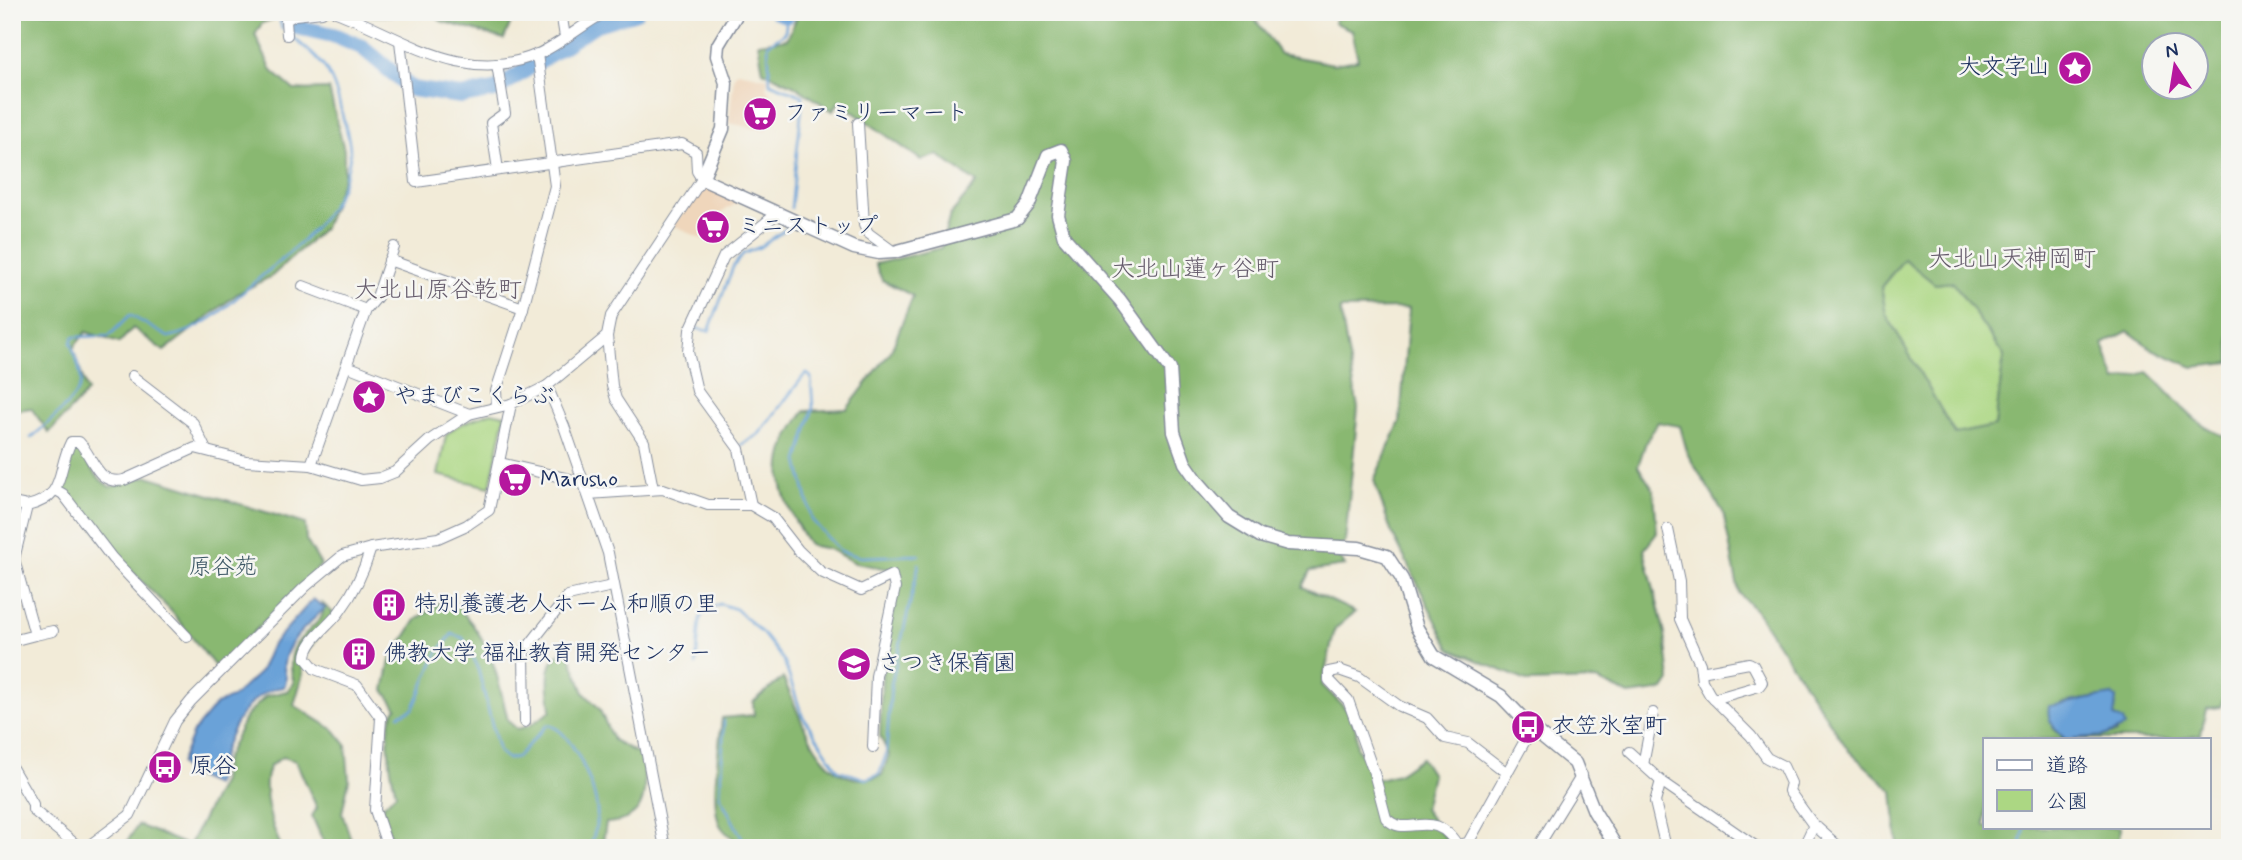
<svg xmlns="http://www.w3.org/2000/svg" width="2242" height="860" font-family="Mynerve,'Klee One',sans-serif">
	<rect width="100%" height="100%" fill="#f6f6f2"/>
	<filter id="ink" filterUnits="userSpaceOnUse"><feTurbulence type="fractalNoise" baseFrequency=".0143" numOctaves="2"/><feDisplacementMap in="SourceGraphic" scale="14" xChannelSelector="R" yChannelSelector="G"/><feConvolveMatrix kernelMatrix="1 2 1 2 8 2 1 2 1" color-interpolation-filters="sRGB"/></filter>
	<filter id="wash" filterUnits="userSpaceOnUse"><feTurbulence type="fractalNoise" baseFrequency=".00686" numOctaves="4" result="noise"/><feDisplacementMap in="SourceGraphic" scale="28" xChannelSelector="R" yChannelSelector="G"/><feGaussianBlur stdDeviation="1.57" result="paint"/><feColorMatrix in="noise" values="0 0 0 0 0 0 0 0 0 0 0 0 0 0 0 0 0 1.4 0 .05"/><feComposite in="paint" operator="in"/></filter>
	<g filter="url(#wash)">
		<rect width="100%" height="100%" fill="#f2ebd8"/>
		<g fill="#efd6bb">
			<path d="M738 72 768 78 766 88 770 92 766 131 729 123 734 75Z"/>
			<path d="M706 186 740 201 721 213 729 228 706 241 673 225Z"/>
		</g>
		<g fill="#acd783" stroke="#648370" stroke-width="2">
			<path d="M1904 259 1935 284 1953 282 2004 356 1995 426 1955 434 1886 314 1881 287Z"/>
			<path d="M491 412 505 415 490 487 438 475 446 435 457 426Z"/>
		</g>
		<g fill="#89b871" stroke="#527468" stroke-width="2" fill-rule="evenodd">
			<path d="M12 12H281L274 19 262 23 255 35 272 71 294 90 329 89 344 150V176L324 228 272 276 237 294 164 351 133 328 119 343 86 332 73 348 87 392 49 433 31 408 12 411Z"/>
			<path d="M360 12H515L504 39 441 21 432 13 374 16Z"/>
			<path d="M799 12H1250L1280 54 1334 64 1358 60 1352 30 1334 23 1337 12H2230V363L2193 367 2152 349 2128 331 2103 344 2116 381 2148 372C2174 395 2194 430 2230 437V694H2225L2220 707 2206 709 2201 735 2177 739H2074L2117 733 2113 711 2116 698 2098 697 2062 703 2053 728 2065 739H1985V827H2120L2119 841 2109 844V848L2030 844 2027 848H1898L1893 791 1849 751 1756 611 1739 593 1723 512 1688 455 1680 426 1658 422 1646 442 1638 466 1654 491 1657 533 1644 550 1665 634 1670 681 1664 690 1629 695 1597 680 1529 682 1450 649 1391 531 1374 480 1400 422 1409 308 1340 309 1358 408 1345 542 1336 551 1345 566 1310 571 1302 587 1355 612 1335 629 1322 685 1349 712 1356 729 1357 748 1369 765 1375 780 1398 774 1421 758 1432 775 1424 809 1453 848H740C735 838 728 836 722 828 708 810 720 742 722 718L754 715 753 702 783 678C803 720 822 797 882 775L889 755 880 736 882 674 900 571 855 563 829 549 809 545C778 495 766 461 805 411L847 409 891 351 913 296 882 280 875 264 941 248 950 215 977 183 938 155 921 160 839 102 833 111 793 85 763 71 758 43 787 39ZM2154 46H2196V88H2154ZM1904 259 1935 284 1953 282 2004 356 1995 426 1955 434 1886 314 1881 287Z"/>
			<path d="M74 447H78C89 461 93 477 110 487L148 476 305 524 306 540 321 565 217 669 171 611 113 552 62 487Z"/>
			<path d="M448 597C491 638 495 666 508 721L517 729 529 726 551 711C550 691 541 662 564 651L569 653 584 693 599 708 613 740 642 756C646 790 650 821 606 823L602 848H397L389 832 382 807 396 793C391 774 381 723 397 708L384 690 390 661 416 620Z"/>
			<path d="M323 604 334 614 302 659 303 674 294 705 334 730 346 745 349 780 342 813 354 848H326L312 816 317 808 296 761 282 757 270 766C259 787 272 828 282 848H123L138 825 189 846 222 781 224 762 246 716 266 696 287 691 294 683C278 631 330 630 323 604Z"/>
		</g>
		<g fill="#6aa2d8" stroke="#42689b" stroke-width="2">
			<path d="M313 599 325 608C310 623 286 641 284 664 283 673 289 677 284 687 240 692 223 746 215 785L187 773 180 764 193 732 216 704 232 698 260 672 271 646Z"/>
			<path d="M2112 695 2116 698 2114 717 2123 721 2125 727 2104 736 2065 739C2055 729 2046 721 2049 706Z"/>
		</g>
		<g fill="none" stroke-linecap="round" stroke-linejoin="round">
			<g stroke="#6aa2d8" stroke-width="2.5">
				<path d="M413 12H425"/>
				<path d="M787 15 785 33 768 44 770 83 803 96 791 208"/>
				<path d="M282 29 280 21 287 12"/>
				<path d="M694 328 709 331 733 267 743 254 760 247 789 227"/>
				<path d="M31 438C44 426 81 397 81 381 81 368 74 355 71 343L73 337 109 336 130 315 168 337C204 331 230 303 257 280 297 247 344 211 350 154 351 143 346 129 343 118 332 71 327 65 290 35"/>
				<path d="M741 445 759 434 806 373 811 377 813 408 798 461 812 520 840 551 860 557 919 555"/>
				<path d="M696 665 700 619 705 610 720 604 736 609 762 633 784 661 802 715 838 770 866 779 879 774 886 755 891 685 919 564"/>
				<path d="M399 715 413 709 437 654 452 634 463 638 477 665 499 752 508 759 517 757 547 725C571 727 596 789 597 810 598 823 594 836 590 848"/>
				<path d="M724 721 720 796 747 848"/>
				<path d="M1888 846 1890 848"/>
				<path d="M2020 848 2025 827"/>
			</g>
			<g stroke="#6aa2d8" stroke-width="16">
				<path d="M777 12 787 15 790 12"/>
				<path d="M292 26 333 35 362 47 412 89 461 96 495 90 596 24 636 12"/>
			</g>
		</g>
	</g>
	<g filter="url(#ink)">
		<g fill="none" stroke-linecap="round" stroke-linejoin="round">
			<g stroke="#868d9b" stroke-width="12">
				<g id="minor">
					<path d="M336 12C403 37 463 86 538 54 562 43 583 24 606 12"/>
					<path d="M561 12 565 37"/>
					<path d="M287 35 286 20 295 15 322 12"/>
					<path d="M497 64 505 113 491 123 498 170"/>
					<path d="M858 123 864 225 868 233 894 252"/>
					<path d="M389 260 523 308"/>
					<path d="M303 286 366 310"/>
					<path d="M607 336 612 386 616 399 644 442 653 489"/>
					<path d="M347 366 469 414"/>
					<path d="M132 376 193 423 205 448"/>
					<path d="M547 386 564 426 608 553 665 848"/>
					<path d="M497 406 496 391 523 308 555 186 537 54"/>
					<path d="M500 463 583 482"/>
					<path d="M311 465 366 310 377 297 394 247"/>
					<path d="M56 490 63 494 112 558 187 637"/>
					<path d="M588 494 663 489 708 505H751L773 518 798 550 821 572 861 590 892 575 895 588 876 676 873 747"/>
					<path d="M12 503 27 506"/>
					<path d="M751 505 739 449 697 391 688 352 690 330 724 256 779 212"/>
					<path d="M1668 529 1679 581 1680 619 1700 664 1702 681 1710 695 1751 736 1767 758 1783 766 1791 783 1789 791 1812 823 1840 848"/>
					<path d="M371 548C364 571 355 591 340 611 330 626 306 640 306 658L315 669 357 685 381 718 375 810 388 848"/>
					<path d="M35 635 53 631"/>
					<path d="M12 641 35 635 14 559 27 506C67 497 56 471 71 442H79C94 458 97 486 124 480L195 448 246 461 311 465 361 480 380 478 395 472 430 440 469 414 511 404 547 386 607 336 611 316 702 179 697 171 696 152 682 144 416 182 400 41"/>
					<path d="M1701 672 1749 663 1753 665 1762 682 1759 686 1714 699"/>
					<path d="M525 722 524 652 568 596 612 586"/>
					<path d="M1629 752 1661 781 1758 848"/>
					<path d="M1643 765 1653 713"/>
					<path d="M12 768 33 804V810L80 848"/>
					<path d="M1661 781 1655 802 1666 848"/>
					<path d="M12 842 14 848"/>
					<path d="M1458 845 1468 843 1532 728"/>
					<path d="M86 848 130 815 175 721 191 701 305 587 342 556 371 548 438 538 467 525 489 510 511 404"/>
					<path d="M1459 848C1434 803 1406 841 1386 818L1374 773 1348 700 1329 680V672L1339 670 1359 677 1399 706 1427 718 1445 738 1468 743 1507 773"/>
					<path d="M1537 848 1582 775"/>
					<path d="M1803 848 1814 825"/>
				</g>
			</g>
			<g stroke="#868d9b" stroke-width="15">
				<path id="tertiary" d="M738 12 718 45 717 56 726 83 723 129 702 179 854 248 879 253 894 252 1017 219 1029 204 1048 155 1061 150 1066 161 1058 215 1064 237 1120 300 1170 369 1174 432 1185 463 1199 483 1229 517 1260 536 1288 544 1359 548 1387 556 1402 579 1417 628 1434 656 1501 696 1532 728 1575 763 1594 811 1617 848"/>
			</g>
			<use href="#minor" stroke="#fff" stroke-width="10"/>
			<use href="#tertiary" stroke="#fff" stroke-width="12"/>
		</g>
	</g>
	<defs>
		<g id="sight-disc" transform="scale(1.75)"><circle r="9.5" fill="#b5179e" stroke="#f6f6f2"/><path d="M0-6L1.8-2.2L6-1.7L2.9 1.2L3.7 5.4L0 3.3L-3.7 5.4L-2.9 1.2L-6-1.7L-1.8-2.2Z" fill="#fff"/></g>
		<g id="supermarket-disc" transform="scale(1.75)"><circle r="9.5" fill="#b5179e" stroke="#f6f6f2"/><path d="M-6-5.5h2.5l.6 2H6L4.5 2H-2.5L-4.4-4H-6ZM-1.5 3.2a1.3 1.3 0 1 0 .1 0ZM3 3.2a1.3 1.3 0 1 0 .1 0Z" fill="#fff"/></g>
		<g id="building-disc" transform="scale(1.75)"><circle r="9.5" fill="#b5179e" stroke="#f6f6f2"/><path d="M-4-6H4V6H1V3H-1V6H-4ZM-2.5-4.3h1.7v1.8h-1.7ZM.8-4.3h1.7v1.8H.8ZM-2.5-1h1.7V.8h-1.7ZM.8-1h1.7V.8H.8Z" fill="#fff"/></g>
		<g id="school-disc" transform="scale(1.75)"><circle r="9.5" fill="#b5179e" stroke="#f6f6f2"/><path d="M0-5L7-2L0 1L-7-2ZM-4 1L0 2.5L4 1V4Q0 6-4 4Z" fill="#fff"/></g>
		<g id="bus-disc" transform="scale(1.75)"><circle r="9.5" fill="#b5179e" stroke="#f6f6f2"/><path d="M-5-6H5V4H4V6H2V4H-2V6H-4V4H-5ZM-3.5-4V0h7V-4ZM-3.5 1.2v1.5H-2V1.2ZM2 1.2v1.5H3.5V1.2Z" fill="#fff"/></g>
	</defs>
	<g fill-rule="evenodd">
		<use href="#sight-disc" x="2075" y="68"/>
		<use href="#supermarket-disc" x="760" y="114"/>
		<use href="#supermarket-disc" x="713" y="227"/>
		<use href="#sight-disc" x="369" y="397"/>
		<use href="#supermarket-disc" x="515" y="480"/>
		<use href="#building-disc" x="389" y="605"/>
		<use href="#building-disc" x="359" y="654"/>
		<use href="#school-disc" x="854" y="664"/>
		<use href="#bus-disc" x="1528" y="727"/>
		<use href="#bus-disc" x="165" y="767"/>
	</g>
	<g text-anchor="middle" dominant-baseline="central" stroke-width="5" stroke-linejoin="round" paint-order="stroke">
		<g font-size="23" fill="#1b2f5e" stroke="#f6f6f2" text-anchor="start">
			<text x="2050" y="68" text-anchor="end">大文字山</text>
			<text x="784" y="114">ファミリーマート</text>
			<text x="738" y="227">ミニストップ</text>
			<text x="394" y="397">やまびこくらぶ</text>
			<text x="540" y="480">Marusho</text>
			<text x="414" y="605">特別養護老人ホーム 和順の里</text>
			<text x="384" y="654">佛教大学 福祉教育開発センター</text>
			<text x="878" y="664">さつき保育園</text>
			<text x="1552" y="727">衣笠氷室町</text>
			<text x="190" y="767">原谷</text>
		</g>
		<g font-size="23" fill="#3f5967" stroke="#f6f6f2">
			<text x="223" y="568">原谷苑</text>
		</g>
		<g font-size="24" fill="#675d6d" stroke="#f6f6f2">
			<text x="2012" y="259">大北山天神岡町</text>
			<text x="1195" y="269">大北山蓮ヶ谷町</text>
			<text x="438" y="290">大北山原谷乾町</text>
		</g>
	</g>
	<rect width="2242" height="860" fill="none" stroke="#f6f6f2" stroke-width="42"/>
	<rect x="1983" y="738" width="228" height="91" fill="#f6f6f2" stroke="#9ea6b7" stroke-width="2"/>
	<rect x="1997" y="760" width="35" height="10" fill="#ffffff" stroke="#9ea6b7" stroke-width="2"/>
	<text x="2046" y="772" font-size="21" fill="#1b2f5e">道路</text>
	<rect x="1997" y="790" width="35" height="21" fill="#acd783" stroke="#9ea6b7" stroke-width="2"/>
	<text x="2046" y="808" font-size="21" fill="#1b2f5e">公園</text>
	<g transform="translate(2175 66) rotate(348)"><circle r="33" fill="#f6f6f2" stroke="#9ea6b7" stroke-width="2"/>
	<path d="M0-5L12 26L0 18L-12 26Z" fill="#b5179e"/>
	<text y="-10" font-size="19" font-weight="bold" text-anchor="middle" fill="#1b2f5e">N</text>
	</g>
</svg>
